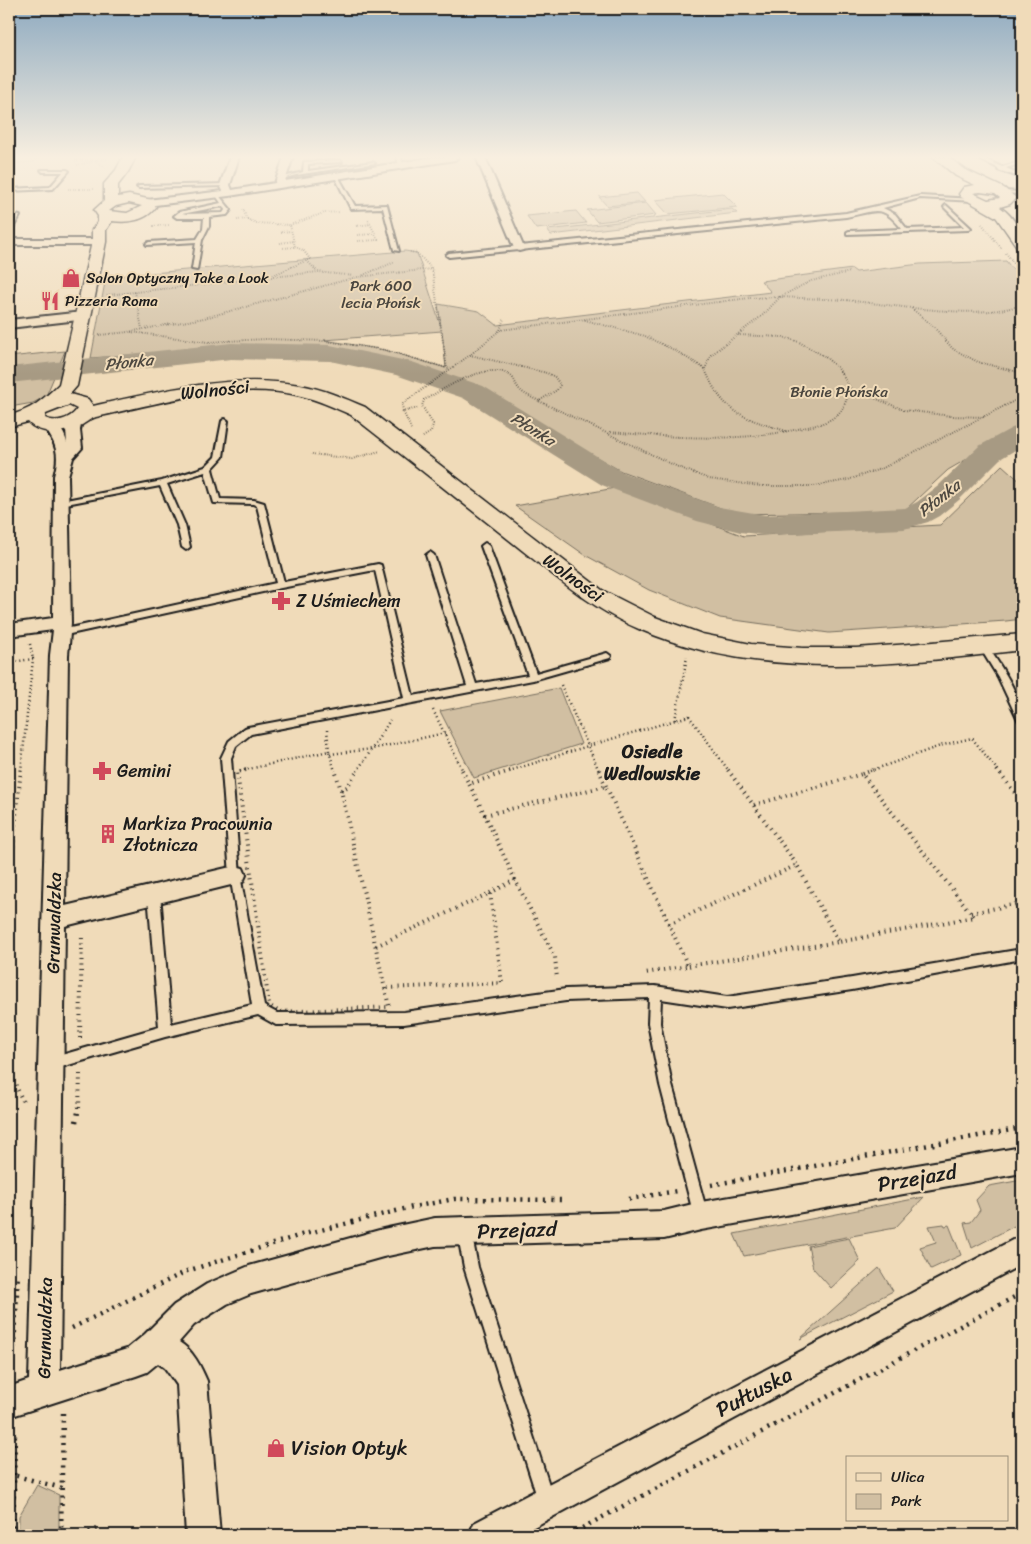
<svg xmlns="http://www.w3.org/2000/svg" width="1031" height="1544" font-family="Sriracha,sans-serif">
	<rect width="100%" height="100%" fill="#f0dbb9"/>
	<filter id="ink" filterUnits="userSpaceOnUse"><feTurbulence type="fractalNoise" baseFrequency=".02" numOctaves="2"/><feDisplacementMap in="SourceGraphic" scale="10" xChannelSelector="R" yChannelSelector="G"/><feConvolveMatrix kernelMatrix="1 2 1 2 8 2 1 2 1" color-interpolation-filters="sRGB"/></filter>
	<g filter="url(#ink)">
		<g fill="#d1bfa2" stroke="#766e5f" fill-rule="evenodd">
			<path d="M637 193 645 202 607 206 599 197Z"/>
			<path d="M723 193 737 207 668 214 655 200Z"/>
			<path d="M646 203 656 215 597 222 587 210Z"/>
			<path d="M732 209 737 213 551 235 547 230Z"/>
			<path d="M576 211 586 223 536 229 527 216Z"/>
			<path d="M405 251 417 253 441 327 438 304 479 311 497 325 771 292 761 281 852 269 856 272 920 264 1006 261 1022 281V427L948 470 904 511 737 514 621 471 477 389 406 365 333 350 246 346 91 358 106 277ZM442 331 446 368 385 350 324 340Z"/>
			<path d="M65 351 46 396 33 403 10 407 13 388H9V357Z"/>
			<path d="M1002 465 1022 483V619L1006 621 829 633 720 618 649 590 585 555 515 506 615 488 744 536 940 525Z"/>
			<path d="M559 688 581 744 474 778 440 711Z"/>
			<path d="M1022 1180V1222L972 1248 964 1223 971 1222 980 1210 976 1200 989 1186Z"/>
			<path d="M924 1197 895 1228 744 1256 734 1234Z"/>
			<path d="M944 1224 945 1226 949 1225 961 1255 931 1269 920 1247 936 1242 929 1226Z"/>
			<path d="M849 1238 860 1261 831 1288 813 1268 808 1246Z"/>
			<path d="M879 1268 893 1291 800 1339Z"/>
			<path d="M37 1485 59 1495V1535H19V1516Z"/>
		</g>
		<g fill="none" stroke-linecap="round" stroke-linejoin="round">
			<path fill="#a79a83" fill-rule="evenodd" d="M231 343 330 345 412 362 483 386 624 473 719 507 765 515 905 508 917 502 937 487 979 446 1012 428 1022 425V446L1000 459 959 500 939 516 928 522 904 529 765 535 740 532 697 521 602 485 463 398 396 375 330 361 231 359 9 383V367Z"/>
			<g stroke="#1c1c1c" stroke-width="4">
				<g id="lane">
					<path d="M397 157H401L403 167 399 166Z"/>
					<path d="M981 157 1002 167 1022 161V163L1006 168 1022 175V178L998 170V168L974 157Z"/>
					<path d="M340 160 342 162 308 164V171L373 162 375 163 296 175 282 179 280 178 303 172 304 162Z"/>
					<path d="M41 170H67L69 171 53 189 9 191V189L50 187 63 172H43Z"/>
					<path d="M334 175 338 176 355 206 387 205 399 251 394 250 383 208 351 209Z"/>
					<path d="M227 184 225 186 139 188 137 187 139 186Z"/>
					<path d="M1002 191 1022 192V194L1000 193Z"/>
					<path d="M217 193 231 210 227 215 209 217V226L202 240 197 270 192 269 196 242 147 245 146 244 149 242 197 239 203 229 204 218H177L174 216 179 212 221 203 215 194ZM223 206 225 210 223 213 182 214Z"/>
					<path d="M920 196 974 199 976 200 974 201 920 198 883 208 895 214 907 229 964 227 944 207 946 205 971 228 968 230 847 234V232L849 231 902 229C881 203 876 211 846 217L449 257 446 255 449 253 846 213Z"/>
					<path d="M15 215 20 216 11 231 9 232V226Z"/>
					<path d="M225 419 228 421 223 457 212 469 220 499 254 500 264 503 284 582 378 564 381 565 413 696 467 686 426 555 430 552 434 555 476 684 528 675 481 546 485 543 489 546 536 673 607 653 611 656 610 658 533 680 251 734 236 746 231 758 240 875 264 1006 277 1013 404 1012 566 989 655 986 727 997 852 978 1022 949V959L852 990 727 1009 661 999 660 1023 672 1085 708 1216 706 1221 701 1223 696 1221 694 1216 660 1085 648 1023 649 998 566 1001 404 1024 276 1025 258 1015 165 1037 51 1070 47 1068 45 1064 47 1060 51 1058 159 1027 148 894 150 891 154 889 158 891 160 894 171 1024 252 1005 230 875 221 758 229 741 245 728 248 727 404 698 375 570 281 588 61 636 58 635 57 633 61 630 276 583 257 506 253 504 214 503 205 472 167 484 185 525 190 547 186 550 182 547 177 525 160 486 61 505 57 503 61 501 162 481 205 467 215 457 222 421Z"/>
					<path d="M983 643 986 644C1001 667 1022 694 1022 723L1019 722 998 677 979 646Z"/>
					<path d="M464 1224 469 1226 471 1231 478 1267 554 1500 552 1506 546 1508 540 1506 538 1500 464 1267 457 1231 459 1226Z"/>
				</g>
			</g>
			<g stroke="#1c1c1c" stroke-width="4">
				<g id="street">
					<path d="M230 157H239L230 185 232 190 275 183 284 157H293L285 181 435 157H459L455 160 229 196 147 206 142 203 147 200 223 191 220 185Z"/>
					<path d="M476 157H485L524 248 523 250 519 251 514 248Z"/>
					<path d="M9 239H99L104 242 99 245H9Z"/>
					<path d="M83 312 87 313 89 316 87 319 9 328V320Z"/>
					<path d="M75 417 82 421 80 430 82 448 73 458 68 476 71 623 68 655 65 906 235 866 243 868 246 875 243 882 235 884 65 926 60 1370 127 1349 145 1334 174 1305 207 1284 249 1266 383 1229 435 1218 664 1211 701 1202 1022 1147V1173L701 1230 664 1239 435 1246 383 1257 251 1294 227 1304 194 1325 179 1342C193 1350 201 1367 207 1381L220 1535H186L177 1385 165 1368 158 1363 147 1372 136 1376 9 1417V1387L29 1380 50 655 53 630 9 636V624L53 618 54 476C60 454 57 444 43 426L50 422C60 424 65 434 67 443L66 430 68 421Z"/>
					<path d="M1022 1235V1264L519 1535H469L474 1523Z"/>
				</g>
			</g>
			<g stroke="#1c1c1c" stroke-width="3">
				<g id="secondary">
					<path d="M123 157H136L128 172 118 185V197L129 195 152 200 156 207C146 221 128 223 112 221L106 230V242L77 386 70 394 88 399 93 406C160 391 232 373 300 385 323 389 344 398 365 407L602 590 655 617 702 634 751 644 803 648H856L910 644 1022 634V650C894 665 761 682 639 629 590 608 550 572 508 539 456 498 404 456 351 415 335 408 319 400 301 396 235 380 161 403 96 417 89 419 85 424 78 427 64 433 39 435 28 422L9 427V415C30 411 44 399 59 384L92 242V230L98 222V216L94 210 104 201V184L116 170ZM129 203 142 206 127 213 109 211 116 206ZM69 405 77 409C70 420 55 423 45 418L46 414Z"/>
					<path d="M933 157H948L966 170 1004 188 1016 198 1010 204 1000 207C1015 217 1022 232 1022 248L1017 247 996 217 961 197 959 194 964 187 975 185 956 176ZM980 192 995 194 1000 198 988 200 973 193Z"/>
				</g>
			</g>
			<g stroke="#1c1c1c" stroke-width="2" stroke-dasharray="0.5 2" stroke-linecap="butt">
				<path d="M14 157 11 163 34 162 37 157"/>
				<path d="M98 157 97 160 108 159"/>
				<path d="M75 161 97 160"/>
				<path d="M77 165 96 161 105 167"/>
				<path d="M68 189H94"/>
				<path d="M247 219 256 223 290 225 295 247 282 248"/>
				<path d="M237 220 247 219 243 209"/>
				<path d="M982 224 1002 249"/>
				<path d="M290 225 324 213 340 212"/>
				<path d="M153 226 169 225"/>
				<path d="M356 226 371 224"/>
				<path d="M281 232 291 231"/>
				<path d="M358 235 375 234"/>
				<path d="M358 241 378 240 368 219"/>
				<path d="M280 243 294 241"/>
				<path d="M410 252 417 253 432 269 447 368 449 369"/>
				<path d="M1006 253 1022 274"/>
				<path d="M307 261 317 271"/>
				<path d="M273 275 310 259 303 250 295 247"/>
				<path d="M363 275 395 262"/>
				<path d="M135 292 142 329"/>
				<path d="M107 295 318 272 354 276"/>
				<path d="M1022 305C985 316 949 311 911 308L933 326 953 349 978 362 1022 373"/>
				<path d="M585 320 645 336 676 351 705 369"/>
				<path d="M500 330 749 298 780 297 811 281 850 272"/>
				<path d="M131 332 208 342 267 339 326 341 385 350 447 368"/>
				<path d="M99 335 128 332 204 318 357 277 432 269"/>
				<path d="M738 335 783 337 799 342 824 356 838 368 850 388"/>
				<path d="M470 355 547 373 555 377 560 385 557 390 539 401 678 467 709 479 761 486H814L848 480 883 468 1022 397"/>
				<path d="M402 412 418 408"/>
				<path d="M411 429 403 411 402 404 470 355 500 330 504 318"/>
				<path d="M786 431C744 418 722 413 705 369L711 355 763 315 780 297 846 300 911 308"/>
				<path d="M609 432C672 437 736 443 798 429 812 426 827 424 837 415 845 408 847 398 850 388L904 410 951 416 985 417"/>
				<path d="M423 437 431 432 433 424 422 406 424 400C444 389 489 359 511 376 514 378 515 383 517 386 522 394 531 397 539 401"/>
				<path d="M312 454 352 459 380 451"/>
			</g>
			<g stroke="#1c1c1c" stroke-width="2.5" stroke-dasharray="1 3" stroke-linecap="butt">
				<path d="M30 644 33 659"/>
				<path d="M9 660 12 662 33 659 21 771"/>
				<path d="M561 685 588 746 689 716 729 771"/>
				<path d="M433 710 463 771"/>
				<path d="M675 720 687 657"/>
				<path d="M327 730 329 751"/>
				<path d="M330 754 372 749 390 720"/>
				<path d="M240 771 329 751 335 771"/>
				<path d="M357 771 372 749 445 733"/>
				<path d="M509 771 588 746 599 771"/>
				<path d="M870 771 943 745 972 738 998 771"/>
			</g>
			<g stroke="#1c1c1c" stroke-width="4" stroke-dasharray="1 4.5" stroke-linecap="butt">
				<path d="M246 770 237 772 269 1005 279 1012 389 1007 341 790 335 770"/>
				<path d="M462 770 469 784"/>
				<path d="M599 770 606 786"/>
				<path d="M728 770 797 865"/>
				<path d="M997 770 1022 802"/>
				<path d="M862 774 873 770"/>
				<path d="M341 790 347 787 358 770"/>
				<path d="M754 805 862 774 974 917 839 942"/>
				<path d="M485 815 469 784 513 770"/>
				<path d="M515 880 485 815 606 786 688 966 645 973"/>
				<path d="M490 893 515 880 555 957 557 979"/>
				<path d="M9 913 14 834 21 770"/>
				<path d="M971 913 1022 903"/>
				<path d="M669 924 797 865 839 942 688 966"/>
				<path d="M376 946 490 893 502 983 386 988"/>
				<path d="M80 1038 82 934"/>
				<path d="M9 1070 24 1104"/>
				<path d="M79 1108 80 1074"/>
			</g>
			<g stroke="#1c1c1c" stroke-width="4.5" stroke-dasharray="2 5.5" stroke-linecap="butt">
				<path d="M76 1122 79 1107"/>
				<path d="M711 1185 1022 1128"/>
				<path d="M629 1199 677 1191"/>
				<path d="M72 1328 187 1271 301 1235 408 1208 454 1199 566 1200"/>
				<path d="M14 1348 18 1274"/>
				<path d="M9 1474 62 1488"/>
				<path d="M13 1535 15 1430"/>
				<path d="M61 1535 63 1413"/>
				<path d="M82 1535 97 1529"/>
				<path d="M569 1535 1022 1293"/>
			</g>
			<use href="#lane" fill="#f0dbb9" fill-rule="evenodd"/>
			<use href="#street" fill="#f0dbb9" fill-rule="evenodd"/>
			<use href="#secondary" fill="#f0dbb9" fill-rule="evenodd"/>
		</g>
	</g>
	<linearGradient id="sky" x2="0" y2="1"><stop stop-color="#8eaac0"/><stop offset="0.42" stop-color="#f8efe0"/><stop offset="1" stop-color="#f8efe0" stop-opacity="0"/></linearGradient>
	<rect width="1031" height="374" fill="url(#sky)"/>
	<defs>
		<g id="shop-bare" transform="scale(1.5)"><path d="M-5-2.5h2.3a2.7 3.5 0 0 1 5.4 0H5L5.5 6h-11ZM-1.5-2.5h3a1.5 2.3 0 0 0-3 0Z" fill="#d1495b" stroke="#f0dbb9" stroke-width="2.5" paint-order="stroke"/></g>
		<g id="restaurant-bare" transform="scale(1.5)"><path d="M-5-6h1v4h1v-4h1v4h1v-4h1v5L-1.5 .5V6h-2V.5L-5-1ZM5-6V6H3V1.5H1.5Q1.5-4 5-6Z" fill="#d1495b" stroke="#f0dbb9" stroke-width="2.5" paint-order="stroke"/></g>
		<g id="pharmacy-bare" transform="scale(1.5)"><path d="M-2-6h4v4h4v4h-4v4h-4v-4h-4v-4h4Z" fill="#d1495b" stroke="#f0dbb9" stroke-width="2.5" paint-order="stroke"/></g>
		<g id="building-bare" transform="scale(1.5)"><path d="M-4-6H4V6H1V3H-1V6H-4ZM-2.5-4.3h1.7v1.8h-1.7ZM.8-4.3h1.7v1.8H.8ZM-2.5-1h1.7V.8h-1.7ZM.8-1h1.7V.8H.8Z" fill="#d1495b" stroke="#f0dbb9" stroke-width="2.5" paint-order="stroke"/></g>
	</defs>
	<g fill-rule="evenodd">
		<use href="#shop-bare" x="71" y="278"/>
		<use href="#restaurant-bare" x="50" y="301"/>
		<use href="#pharmacy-bare" x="281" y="601"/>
		<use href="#pharmacy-bare" x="102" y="771"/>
		<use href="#building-bare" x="108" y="834"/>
		<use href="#shop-bare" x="276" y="1448"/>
	</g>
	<g text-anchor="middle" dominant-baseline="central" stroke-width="4" stroke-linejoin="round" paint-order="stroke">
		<g font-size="15" fill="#1c1c1c" stroke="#f0dbb9" text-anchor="start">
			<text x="86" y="278">Salon Optyczny Take a Look</text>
			<text x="65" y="301">Pizzeria Roma</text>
		</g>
		<g font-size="15" fill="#49453e" stroke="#f0dbb9">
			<text x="381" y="286">Park 600<tspan x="381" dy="17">lecia Płońsk</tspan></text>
			<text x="839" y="392">Błonie Płońska</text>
		</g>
		<g font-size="16" font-style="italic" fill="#4d4840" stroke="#f0dbb9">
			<text transform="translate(129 362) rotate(-6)">Płonka</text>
			<text transform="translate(533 429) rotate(32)">Płonka</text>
			<text transform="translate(939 498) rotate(-38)">Płonka</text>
		</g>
		<g font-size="18" fill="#1c1c1c" stroke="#f0dbb9">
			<text transform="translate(215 390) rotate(-6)">Wolności</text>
			<text transform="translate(573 578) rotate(36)">Wolności</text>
			<text transform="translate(54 923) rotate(-89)">Grunwaldzka</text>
			<text transform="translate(45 1328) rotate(-89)">Grunwaldzka</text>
		</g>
		<g font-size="18" fill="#1c1c1c" stroke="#f0dbb9" text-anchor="start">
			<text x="296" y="601">Z Uśmiechem</text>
			<text x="117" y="771">Gemini</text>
			<text x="123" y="824">Markiza Pracownia<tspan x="123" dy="21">Złotnicza</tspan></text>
		</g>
		<g font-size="19" font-weight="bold" fill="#1c1c1c" stroke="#f0dbb9">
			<text x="652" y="751">Osiedle<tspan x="652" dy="22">Wedlowskie</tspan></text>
		</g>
		<g font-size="21" fill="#1c1c1c" stroke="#f0dbb9">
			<text transform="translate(917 1178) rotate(-10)">Przejazd</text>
			<text transform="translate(517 1230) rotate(-2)">Przejazd</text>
			<text transform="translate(754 1392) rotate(-28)">Pułtuska</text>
		</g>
		<g font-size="21" fill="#1c1c1c" stroke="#f0dbb9" text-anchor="start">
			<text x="291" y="1448">Vision Optyk</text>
		</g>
	</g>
	<rect width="1031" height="1544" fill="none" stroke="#f0dbb9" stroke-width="30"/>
	<rect x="15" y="15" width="1001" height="1514" fill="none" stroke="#1c1c1c" stroke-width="2" filter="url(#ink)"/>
	<rect x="846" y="1456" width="162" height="65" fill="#f0dbb9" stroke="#9b8f7a"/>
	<rect x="856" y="1473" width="25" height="8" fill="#f0dbb9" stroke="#9b8f7a"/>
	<text x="891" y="1482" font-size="15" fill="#1c1c1c">Ulica</text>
	<rect x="856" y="1494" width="25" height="15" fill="#d1bfa2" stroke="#9b8f7a"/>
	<text x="891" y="1506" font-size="15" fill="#1c1c1c">Park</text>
</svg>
